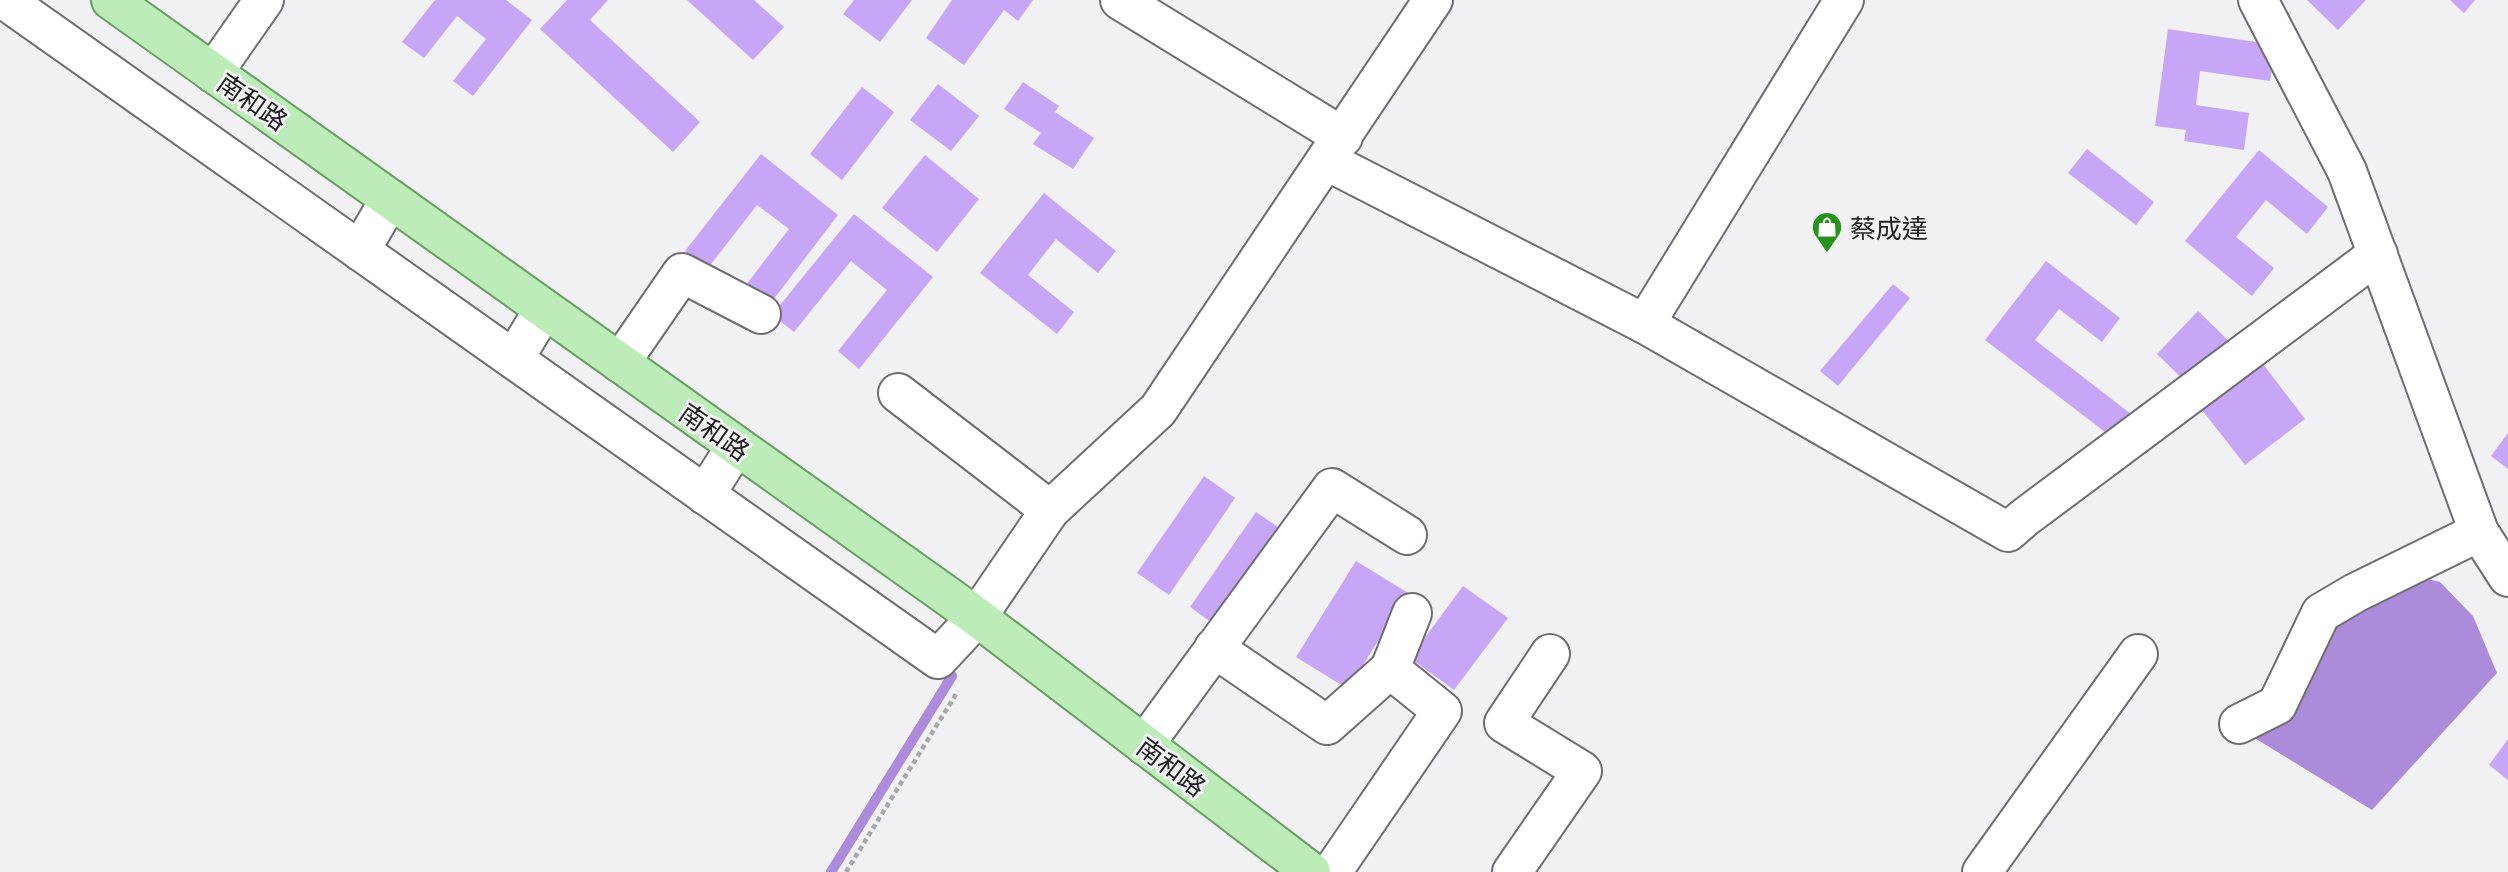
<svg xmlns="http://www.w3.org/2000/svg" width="2508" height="872" font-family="Commissioner,'Noto Sans TC',sans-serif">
	<rect width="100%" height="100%" fill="#f1f0f3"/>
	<path fill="#ad8bdb" d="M2404 573 2440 582 2473 616 2497 673 2372 810 2235 726 2359 581Z"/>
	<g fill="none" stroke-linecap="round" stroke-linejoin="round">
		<path stroke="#ad8bdb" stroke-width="10" d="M831 872 952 676 939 667"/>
	</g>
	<g fill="#c7a5f7">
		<path d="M435 0H506L532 20 473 96 453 81 486 39 457 16 424 58 402 42Z"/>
		<path d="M567 0H608L590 20 700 122 673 152 540 29Z"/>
		<path d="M687 0H754L784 27 753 60Z"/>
		<path d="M854 0H912L880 42 843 14Z"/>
		<path d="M952 0H1033L1018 21 1004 10 964 65 926 38Z"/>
		<path d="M2307 0H2366L2338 30Z"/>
		<path d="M2450 0H2475L2464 13Z"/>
		<path d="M2168 29 2276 45 2270 81 2200 71 2196 105 2249 113 2244 150 2184 141 2186 130 2155 126Z"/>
		<path d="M1023 82 1059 106 1055 112 1094 138 1073 169 1033 144 1041 133 1004 109Z"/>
		<path d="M938 84 979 116 951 151 910 120Z"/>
		<path d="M862 87 894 112 842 180 810 154Z"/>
		<path d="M2087 149 2154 202 2136 225 2068 173Z"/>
		<path d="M2259 150 2328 207 2307 234 2266 200 2236 237 2274 268 2252 296 2185 241Z"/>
		<path d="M761 154 838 215 767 308 742 290 789 229 757 205 708 268 685 251Z"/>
		<path d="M925 155 979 199 937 252 882 208Z"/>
		<path d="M1044 193 1116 251 1098 273 1056 239 1028 275 1074 312 1057 334 980 273Z"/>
		<path d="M854 214 933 277 859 369 838 351 887 290 851 261 794 332 772 315Z"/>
		<path d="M2046 261 2120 318 2102 342 2059 309 2035 340 2144 424 2126 448 1985 340Z"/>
		<path d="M1893 284 1910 298 1838 386 1820 371Z"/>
		<path d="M2198 311 2234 346 2193 389 2157 354Z"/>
		<path d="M2263 364 2305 419 2245 465 2202 410Z"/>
		<path d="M2508 433V469L2491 456Z"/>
		<path d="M1204 476 1235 498 1169 595 1137 573Z"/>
		<path d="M1256 512 1281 529 1215 625 1190 607Z"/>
		<path d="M1356 561 1408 593 1348 689 1296 657Z"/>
		<path d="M1463 586 1508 618 1454 690 1410 658Z"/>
		<path d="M2508 739V780L2489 765Z"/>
	</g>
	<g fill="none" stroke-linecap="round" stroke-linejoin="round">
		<g stroke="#6f6d71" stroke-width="42">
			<g id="minor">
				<path d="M5 0 938 659 977 617 1050 510 1158 410 1433 0"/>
				<path d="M1120 0 1343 137"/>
				<path d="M2258 0 2347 171 2479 532 2508 577"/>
				<path d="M213 73 264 0"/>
				<path d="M1327 161 1645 324 2008 532 2024 518 2378 254"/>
				<path d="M360 251 390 199"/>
				<path d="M1645 324 1844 0"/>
				<path d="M514 359 544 309"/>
				<path d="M620 363 682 273 761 314"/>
				<path d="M898 393 1050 510"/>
				<path d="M705 495 736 446"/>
				<path d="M1214 648 1327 725 1390 669"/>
				<path d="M2239 724 2277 705 2321 613 2355 593 2479 532"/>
				<path d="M1144 745 1332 488 1407 535"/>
				<path d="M1332 872 1442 711 1390 669 1412 613"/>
				<path d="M1512 872 1582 771 1504 723 1550 654"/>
				<path d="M1982 872 2138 654"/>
			</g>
		</g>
		<g stroke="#699d64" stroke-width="42">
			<path id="major" d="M111 0 977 617 1311 872"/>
		</g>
		<path stroke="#a8a7aa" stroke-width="4.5" stroke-dasharray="5 3.5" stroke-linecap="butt" d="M846 872 958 691"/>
		<use href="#minor" stroke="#fff" stroke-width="38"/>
		<use href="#major" stroke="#bcecb7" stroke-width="38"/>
	</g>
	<defs>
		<g id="shop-pin" transform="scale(1.575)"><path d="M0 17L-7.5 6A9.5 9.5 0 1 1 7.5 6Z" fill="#26931d" stroke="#f1f0f3"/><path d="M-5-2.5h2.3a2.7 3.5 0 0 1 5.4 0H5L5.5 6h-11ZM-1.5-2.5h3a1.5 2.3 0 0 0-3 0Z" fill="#fff"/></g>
	</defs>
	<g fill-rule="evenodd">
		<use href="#shop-pin" x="1827" y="227"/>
	</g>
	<g text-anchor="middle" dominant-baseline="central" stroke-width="6" stroke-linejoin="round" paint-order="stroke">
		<g font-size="26" fill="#232224" stroke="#f1f0f3">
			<text transform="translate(253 101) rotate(35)">南和路</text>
			<text transform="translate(715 431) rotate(35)">南和路</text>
			<text transform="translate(1172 766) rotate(37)">南和路</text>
		</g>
		<g font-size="26" fill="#232224" stroke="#f1f0f3" text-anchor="start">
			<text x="1850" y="227">蔡成達</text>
		</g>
	</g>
</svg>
